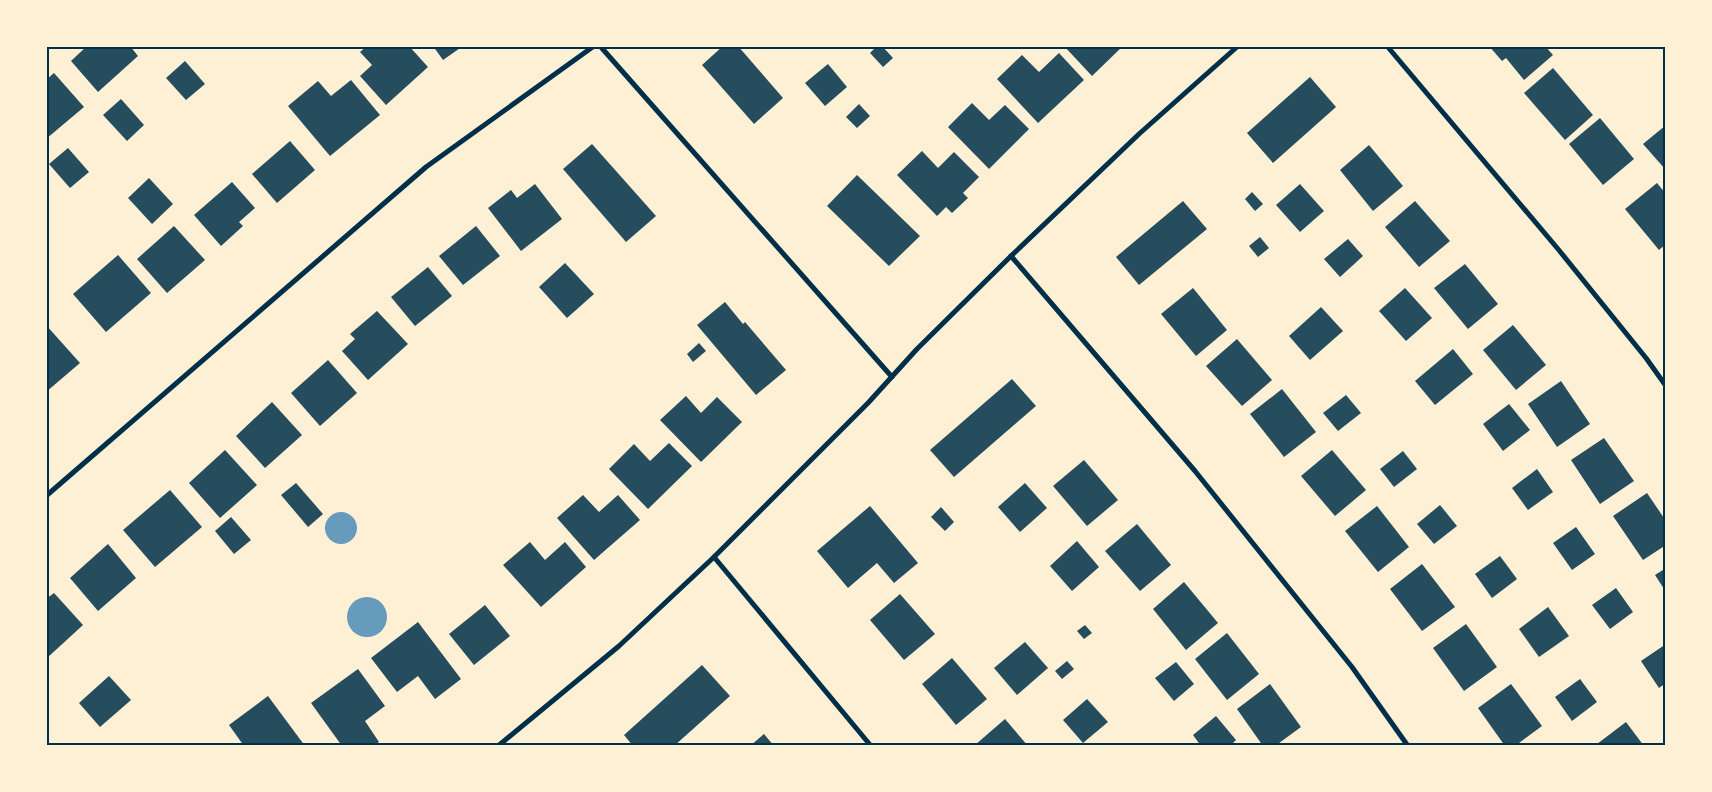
<svg xmlns="http://www.w3.org/2000/svg" width="1712" height="792" font-family="Barlow,sans-serif">
	<rect width="100%" height="100%" fill="#fdf0d5"/>
	<g fill="#669bbc">
		<circle cx="341" cy="528" r="16"/>
		<circle cx="367" cy="617" r="20"/>
	</g>
	<g fill="#264d5e">
		<path d="M87 46H130L138 56 98 92 71 61Z"/>
		<path d="M367 46H409L428 67 386 105 360 76 372 65 360 52Z"/>
		<path d="M433 46H463L443 60Z"/>
		<path d="M723 46H738L783 98 754 124 702 65Z"/>
		<path d="M877 46H882L893 58 883 67 870 53Z"/>
		<path d="M1064 46H1123L1092 76Z"/>
		<path d="M1489 46H1545L1553 55 1524 80 1506 58 1502 61Z"/>
		<path d="M1059 53 1084 80 1038 123 997 79 1022 55 1039 72Z"/>
		<path d="M185 61 205 84 186 100 166 78Z"/>
		<path d="M828 64 847 87 825 106 805 83Z"/>
		<path d="M1553 68 1593 115 1565 140 1524 93Z"/>
		<path d="M54 73 84 107 46 139V80Z"/>
		<path d="M1310 77 1336 107 1273 163 1247 133Z"/>
		<path d="M351 80 380 115 330 156 288 106 318 81 331 96Z"/>
		<path d="M121 99 144 125 127 141 103 115Z"/>
		<path d="M972 103 989 120 1005 105 1029 129 989 169 948 127Z"/>
		<path d="M859 104 870 116 857 128 846 117Z"/>
		<path d="M1600 118 1634 159 1603 185 1569 144Z"/>
		<path d="M1666 125V168L1665 169 1643 144Z"/>
		<path d="M290 141 315 170 277 203 252 174Z"/>
		<path d="M592 144 656 216 626 242 563 169Z"/>
		<path d="M1369 145 1403 186 1373 211 1340 170Z"/>
		<path d="M68 148 89 172 70 188 49 164Z"/>
		<path d="M922 151 938 168 954 152 979 177 963 193 968 198 952 213 946 207 937 216 897 175Z"/>
		<path d="M857 175 920 236 889 266 827 206Z"/>
		<path d="M149 178 173 204 152 224 128 198Z"/>
		<path d="M232 182 255 208 239 222 243 226 221 246 194 215Z"/>
		<path d="M1657 183 1666 194V244L1659 250 1625 209Z"/>
		<path d="M535 184 562 219 521 251 488 208 511 190 517 198Z"/>
		<path d="M1300 184 1324 211 1300 232 1276 205Z"/>
		<path d="M1252 192 1263 204 1255 211 1245 199Z"/>
		<path d="M1183 201 1207 229 1139 285 1116 257Z"/>
		<path d="M1415 201 1450 241 1419 267 1385 227Z"/>
		<path d="M174 226 205 260 167 293 137 259Z"/>
		<path d="M476 226 500 256 463 285 439 256Z"/>
		<path d="M1260 237 1269 248 1258 257 1249 246Z"/>
		<path d="M1348 239 1363 256 1340 277 1324 259Z"/>
		<path d="M118 255 151 293 106 332 73 294Z"/>
		<path d="M565 263 594 294 567 318 539 287Z"/>
		<path d="M1465 264 1498 304 1468 329 1434 288Z"/>
		<path d="M428 267 452 296 415 326 391 297Z"/>
		<path d="M1193 288 1227 330 1196 356 1161 314Z"/>
		<path d="M1405 288 1432 318 1406 341 1379 311Z"/>
		<path d="M725 302 743 324 745 322 786 370 756 395 697 325Z"/>
		<path d="M1321 307 1343 331 1310 360 1289 336Z"/>
		<path d="M377 311 408 344 368 380 342 351 355 339 350 334Z"/>
		<path d="M46 325 80 363 46 392Z"/>
		<path d="M1513 325 1546 365 1516 390 1483 350Z"/>
		<path d="M1237 339 1272 380 1242 406 1206 366Z"/>
		<path d="M699 343 706 351 693 362 687 354Z"/>
		<path d="M1453 349 1473 374 1435 405 1415 381Z"/>
		<path d="M328 360 357 393 320 426 291 393Z"/>
		<path d="M1012 379 1036 406 954 477 930 450Z"/>
		<path d="M1561 381 1590 424 1557 447 1528 404Z"/>
		<path d="M1282 389 1316 432 1284 457 1250 414Z"/>
		<path d="M1346 395 1361 413 1338 431 1323 413Z"/>
		<path d="M686 396 701 413 717 397 742 422 701 462 660 420Z"/>
		<path d="M272 402 302 435 265 468 236 436Z"/>
		<path d="M1509 404 1530 430 1503 451 1483 424Z"/>
		<path d="M1604 438 1634 481 1600 504 1571 460Z"/>
		<path d="M669 443 692 466 648 509 609 469 634 444 650 461Z"/>
		<path d="M225 450 257 485 220 518 189 483Z"/>
		<path d="M1332 450 1366 490 1335 516 1301 476Z"/>
		<path d="M1403 451 1417 469 1394 487 1380 469Z"/>
		<path d="M1084 460 1118 500 1087 526 1053 486Z"/>
		<path d="M1537 469 1553 492 1528 510 1512 488Z"/>
		<path d="M296 483 323 514 308 527 281 495Z"/>
		<path d="M1025 483 1047 508 1020 532 998 507Z"/>
		<path d="M170 490 202 527 155 567 123 530Z"/>
		<path d="M1647 493 1666 521V545L1643 560 1613 516Z"/>
		<path d="M583 495 599 512 618 495 640 520 594 560 557 518Z"/>
		<path d="M1440 505 1457 526 1434 544 1417 524Z"/>
		<path d="M870 506 918 563 894 583 877 563 848 588 817 551Z"/>
		<path d="M1377 506 1409 547 1378 572 1345 531Z"/>
		<path d="M941 507 954 522 945 531 931 517Z"/>
		<path d="M231 517 251 540 234 554 215 531Z"/>
		<path d="M1137 524 1171 565 1140 591 1105 551Z"/>
		<path d="M1576 527 1595 554 1572 570 1553 543Z"/>
		<path d="M1077 541 1099 567 1072 591 1050 566Z"/>
		<path d="M530 542 545 560 565 542 586 567 541 607 503 565Z"/>
		<path d="M108 544 136 578 98 611 70 578Z"/>
		<path d="M1500 556 1517 579 1492 598 1475 574Z"/>
		<path d="M1422 564 1455 607 1422 631 1390 589Z"/>
		<path d="M1666 568V592L1655 575Z"/>
		<path d="M1184 582 1218 623 1186 650 1153 609Z"/>
		<path d="M1616 588 1633 612 1610 629 1592 605Z"/>
		<path d="M54 593 83 625 47 658 46 599Z"/>
		<path d="M900 594 935 634 904 660 870 620Z"/>
		<path d="M485 605 510 636 474 665 449 634Z"/>
		<path d="M1548 607 1569 636 1539 657 1519 629Z"/>
		<path d="M418 622 461 679 435 699 418 676 397 692 371 658Z"/>
		<path d="M1466 624 1497 667 1464 691 1433 648Z"/>
		<path d="M1085 625 1092 633 1084 639 1077 631Z"/>
		<path d="M1227 633 1259 674 1227 700 1195 659Z"/>
		<path d="M1025 642 1048 668 1017 695 994 668Z"/>
		<path d="M1666 644V683L1659 688 1641 661Z"/>
		<path d="M952 658 987 699 956 725 922 684Z"/>
		<path d="M1067 661 1074 669 1062 679 1055 671Z"/>
		<path d="M1176 662 1194 684 1174 701 1155 678Z"/>
		<path d="M702 665 730 696 674 746H633L624 735Z"/>
		<path d="M358 669 385 706 365 721 379 742 373 746H342L311 703Z"/>
		<path d="M109 676 131 700 100 727 79 703Z"/>
		<path d="M1580 679 1597 702 1572 721 1555 697Z"/>
		<path d="M1270 684 1301 727 1275 746H1263L1237 709Z"/>
		<path d="M1511 684 1542 726 1515 746H1505L1478 708Z"/>
		<path d="M268 696 305 746H244L229 725Z"/>
		<path d="M1087 699 1108 722 1083 743 1063 720Z"/>
		<path d="M1216 716 1236 740 1230 746H1201L1193 735Z"/>
		<path d="M1005 719 1028 746H976L975 745Z"/>
		<path d="M1626 722 1644 746H1598L1597 744Z"/>
		<path d="M764 734 774 746H750Z"/>
	</g>
	<g fill="none" stroke-linecap="round" stroke-linejoin="round">
		<g stroke="#003049" stroke-width="5">
			<path d="M600 46 892 377"/>
			<path d="M1387 46 1558 249 1646 358 1666 386"/>
			<path d="M1011 256 1195 471 1352 667 1408 746"/>
			<path d="M46 496 426 167 594 46"/>
			<path d="M714 557 871 746"/>
			<path d="M498 746 619 646 714 557 868 403 917 349 1011 256 1139 134 1238 46"/>
		</g>
	</g>
	<rect width="1712" height="792" fill="none" stroke="#fdf0d5" stroke-width="95"/>
	<rect x="48" y="48" width="1616" height="696" fill="none" stroke="#003049" stroke-width="2"/>
</svg>
